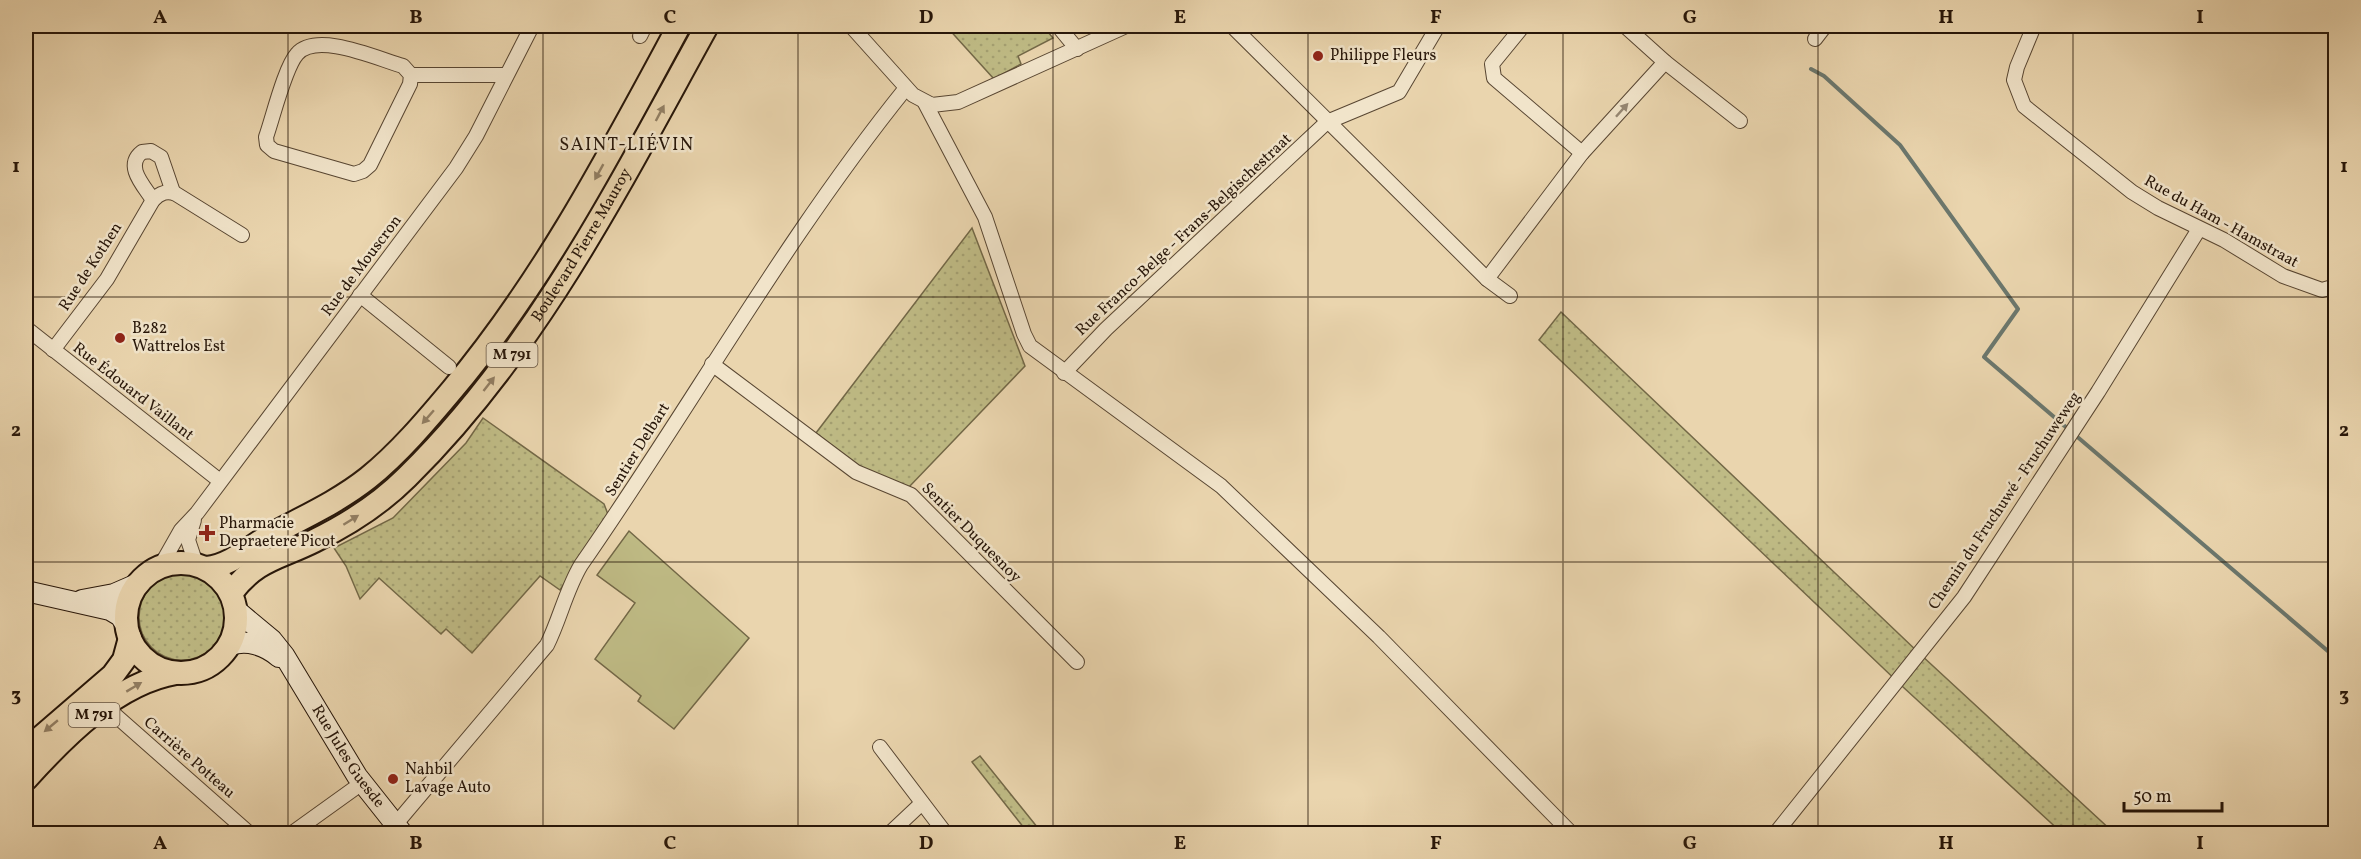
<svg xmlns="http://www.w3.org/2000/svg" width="2361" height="859" font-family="Vollkorn,serif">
	<defs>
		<pattern id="grass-dots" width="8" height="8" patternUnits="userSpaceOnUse" patternTransform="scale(1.5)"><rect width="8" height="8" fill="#bfbb85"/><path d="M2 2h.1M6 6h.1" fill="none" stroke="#a4a072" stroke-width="1.8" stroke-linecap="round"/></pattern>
	</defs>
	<rect width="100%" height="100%" fill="#ead5ae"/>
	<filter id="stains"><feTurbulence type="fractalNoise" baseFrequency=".00333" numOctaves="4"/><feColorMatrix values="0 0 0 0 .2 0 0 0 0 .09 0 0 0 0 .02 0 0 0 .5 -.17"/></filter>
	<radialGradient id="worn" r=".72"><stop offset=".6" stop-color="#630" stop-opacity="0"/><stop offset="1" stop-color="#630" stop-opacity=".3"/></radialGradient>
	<g fill="url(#grass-dots)" stroke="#736847" stroke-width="1.5">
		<path d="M946 26H1043L1053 38 1018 56 1021 64 994 79Z"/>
		<path d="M972 228 1025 366 909 487C872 481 844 456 816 433Z"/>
		<path d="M1561 312 1920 654 2114 833H2062L1903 687 1539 340Z"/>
		<path d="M483 418 604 504 609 517 560 590 540 576 472 653 446 629 441 634 379 578 360 599 346 566 334 548 393 518 466 443Z"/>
		<circle cx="182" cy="617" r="43"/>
		<path d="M980 756 1042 833H1028L972 762Z"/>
	</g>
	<path fill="#bfbb85" stroke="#736847" stroke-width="1.5" d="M629 531 749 638 674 729 638 701 641 696 595 659 635 603 597 575Z"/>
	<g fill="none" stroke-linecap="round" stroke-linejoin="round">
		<path stroke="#6b776d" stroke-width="4" d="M1811 69 1824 76 1900 145 2018 309 1984 357 2336 658"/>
		<g stroke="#584632" stroke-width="16">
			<g id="minor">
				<path d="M851 26 913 95 932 105 958 102 1126 26"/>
				<path d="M1058 26 1077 49"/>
				<path d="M1232 26 1487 279 1510 296"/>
				<path d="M1523 26 1492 64 1494 78 1582 153"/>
				<path d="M1625 26 1665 62 1740 121"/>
				<path d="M2034 26 2017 67 2014 80 2024 106 2132 192 2158 208 2224 240 2283 276 2322 290 2336 286"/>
				<path d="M640 36 645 26"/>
				<path d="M1815 39 1825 26"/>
				<path d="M411 75 410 84 370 165 363 171 354 174 274 151 267 145 266 137C273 117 285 67 297 54 317 31 378 59 403 66L411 75H506"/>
				<path d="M925 103 985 217 1024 334 1030 346 1221 486 1379 637 1572 834"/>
				<path d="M153 200C144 186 124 166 142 152L151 151 161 157 173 192"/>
				<path d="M1487 279 1582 153 1665 62"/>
				<path d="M360 295 449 367"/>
				<path d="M26 328 220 481"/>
				<path d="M53 350 107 279 153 200C160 193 167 190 176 194L242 235"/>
				<path d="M712 364 856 472 911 495 1077 662"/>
				<path d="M1064 373 1106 329 1327 122 1399 92 1438 26"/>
				<path d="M194 520 188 540 196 564"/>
				<path d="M160 567 181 530 197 513 456 168 476 136 532 26"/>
				<path d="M106 707 250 834"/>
				<path d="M880 747 946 834"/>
				<path d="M395 825 547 645C560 619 566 590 581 565 691 407 785 238 906 88"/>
				<path d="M291 834 362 783"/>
				<path d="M889 834 922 803"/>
				<path d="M1775 834 1964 597 2098 392 2199 229"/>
			</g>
		</g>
		<g stroke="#271609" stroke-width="22">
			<g id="secondary">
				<path d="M26 591 110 610 120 616 126 625"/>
				<path d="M82 600 114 594 137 584"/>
				<path id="s1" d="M236 610 272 640 284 655 357 776 403 834"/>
				<path d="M229 646C246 638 266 646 279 657"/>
			</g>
		</g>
		<g stroke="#271609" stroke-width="26">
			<g id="primary">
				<circle cx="181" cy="618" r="55"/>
				<path d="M207 568C232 565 252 545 274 533 306 516 339 501 368 478 399 453 426 421 452 390 545 279 611 152 679 26"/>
				<path id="s2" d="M231 593C257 559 278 559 314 541 347 525 380 504 407 477 538 348 619 185 707 26"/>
				<path d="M26 750 113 675 124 660 130 638"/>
				<path d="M26 779C65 736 117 683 176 673"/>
			</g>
		</g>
		<use href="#minor" stroke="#f1e4ca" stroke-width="14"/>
		<use href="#secondary" stroke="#f1e4ca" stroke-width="20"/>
		<use href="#primary" stroke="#ead5ae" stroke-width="22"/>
	</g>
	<defs><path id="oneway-solid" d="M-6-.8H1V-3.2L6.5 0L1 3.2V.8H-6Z" transform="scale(1.5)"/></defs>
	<use fill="#968773" href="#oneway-solid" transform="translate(1622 110) rotate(-48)"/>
	<g fill="#927f64">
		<use href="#oneway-solid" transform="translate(660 113) rotate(-62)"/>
		<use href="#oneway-solid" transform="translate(599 172) rotate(119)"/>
		<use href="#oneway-solid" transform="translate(489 384) rotate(-52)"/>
		<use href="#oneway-solid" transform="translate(428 417) rotate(131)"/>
		<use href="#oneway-solid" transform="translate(351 520) rotate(-32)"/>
		<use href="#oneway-solid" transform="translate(134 687) rotate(-31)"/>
		<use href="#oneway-solid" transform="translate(51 726) rotate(140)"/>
	</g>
	<path fill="none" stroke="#271609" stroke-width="1.5" stroke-opacity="0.55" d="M288 26V834M543 26V834M798 26V834M1053 26V834M1308 26V834M1563 26V834M1818 26V834M2073 26V834M26 297H2336M26 562H2336"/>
	<g fill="#8f2418" stroke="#f1e4ca" stroke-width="2">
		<circle cx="1318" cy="56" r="6"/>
		<circle cx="120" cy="338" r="6"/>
		<path d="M204 524h6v6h6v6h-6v6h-6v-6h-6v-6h6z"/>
		<circle cx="393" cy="779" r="6"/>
	</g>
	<g text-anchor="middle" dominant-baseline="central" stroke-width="5" stroke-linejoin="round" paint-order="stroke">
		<g fill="#f1e4ca" stroke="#645443" stroke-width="1.5">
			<rect x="486.5" y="343" width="51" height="24" rx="4.5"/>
			<rect x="68.5" y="703" width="51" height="24" rx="4.5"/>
		</g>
		<g font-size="15" font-weight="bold" fill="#271609">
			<text x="512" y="355">M 791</text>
			<text x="94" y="715">M 791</text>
		</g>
		<g font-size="16" fill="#271609" stroke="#f1e4ca" text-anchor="start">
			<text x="1330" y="56">Philippe Fleurs</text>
			<text x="132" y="329">B282<tspan x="132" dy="18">Wattrelos Est</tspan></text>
			<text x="219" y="524">Pharmacie<tspan x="219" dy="18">Depraetere Picot</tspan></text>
			<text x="405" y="770">Nahbil<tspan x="405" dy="18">Lavage Auto</tspan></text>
		</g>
		<g font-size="16" fill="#271609" stroke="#f1e4ca">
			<text transform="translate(2221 222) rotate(29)">Rue du Ham - Hamstraat</text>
			<text transform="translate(1184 235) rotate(-43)">Rue Franco-Belge - Frans-Belgischestraat</text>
			<text stroke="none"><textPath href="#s2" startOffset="504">Boulevard Pierre Mauroy</textPath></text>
			<text transform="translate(362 266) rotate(-53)">Rue de Mouscron</text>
			<text transform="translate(91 267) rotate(-57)">Rue de Kothen</text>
			<text transform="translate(133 392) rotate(38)">Rue Édouard Vaillant</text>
			<text transform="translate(638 450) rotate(-58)">Sentier Delbart</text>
			<text transform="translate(2005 501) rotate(-56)">Chemin du Fruchuwé - Fruchuweweg</text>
			<text transform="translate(971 533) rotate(45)">Sentier Duquesnoy</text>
			<text stroke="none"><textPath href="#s1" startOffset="186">Rue Jules Guesde</textPath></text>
			<text transform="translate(189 758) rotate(41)">Carrière Potteau</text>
		</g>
		<g font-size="18" letter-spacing="1.5" fill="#271609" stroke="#f1e4ca">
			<text x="627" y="145">SAINT-LIÉVIN</text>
		</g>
	</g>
	<rect width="2361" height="859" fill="none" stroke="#ead5ae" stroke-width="66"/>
	<path d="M2124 802v9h98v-9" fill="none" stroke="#271609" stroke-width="3"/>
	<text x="2133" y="802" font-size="18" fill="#271609" stroke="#f1e4ca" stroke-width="4.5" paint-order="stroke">50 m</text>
	<rect x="33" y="33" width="2295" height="793" fill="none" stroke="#271609" stroke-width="2"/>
	<g font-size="20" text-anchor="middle" font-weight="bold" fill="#271609">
		<text x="160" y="23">A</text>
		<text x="416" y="23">B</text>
		<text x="670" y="23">C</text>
		<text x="926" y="23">D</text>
		<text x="1180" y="23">E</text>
		<text x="1436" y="23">F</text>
		<text x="1690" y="23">G</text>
		<text x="1946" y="23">H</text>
		<text x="2200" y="23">I</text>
		<text x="16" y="172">1</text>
		<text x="2344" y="172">1</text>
		<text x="16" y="436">2</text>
		<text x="2344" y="436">2</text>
		<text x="16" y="701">3</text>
		<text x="2344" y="701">3</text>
		<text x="160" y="849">A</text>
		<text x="416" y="849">B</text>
		<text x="670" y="849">C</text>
		<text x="926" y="849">D</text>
		<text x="1180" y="849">E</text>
		<text x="1436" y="849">F</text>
		<text x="1690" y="849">G</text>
		<text x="1946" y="849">H</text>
		<text x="2200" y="849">I</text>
	</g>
	<rect width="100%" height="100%" filter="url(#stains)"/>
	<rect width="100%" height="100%" fill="url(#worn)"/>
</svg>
